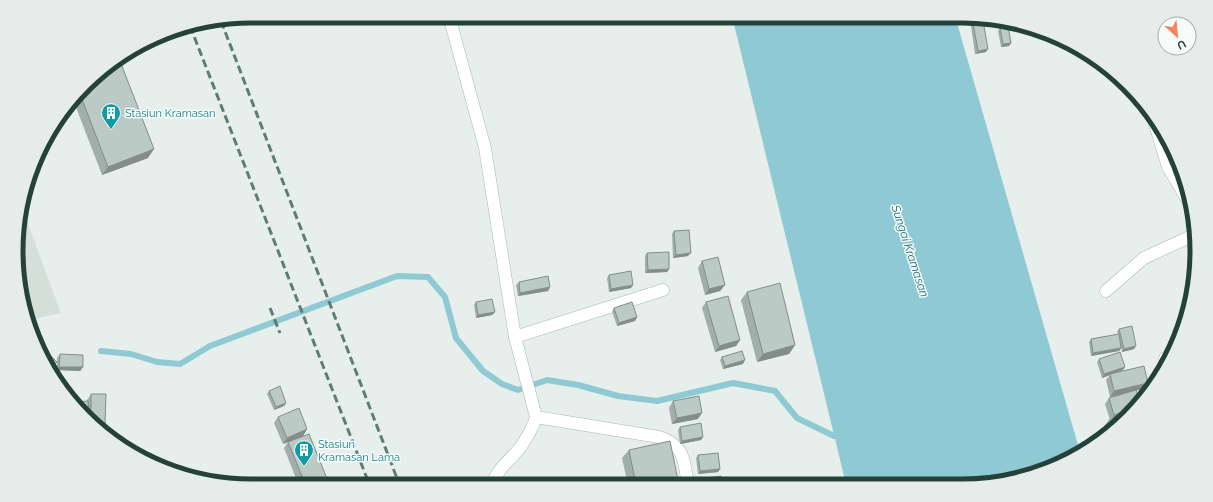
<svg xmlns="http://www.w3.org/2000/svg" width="1213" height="502" font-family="Raleway,sans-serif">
	<rect width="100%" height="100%" fill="#e6efeb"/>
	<path fill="#d4dfda" d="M22 208 61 313 29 320 20 297 18 220Z"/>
	<path fill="#8ec9d4" d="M732 16H955L1080 452 1066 462 993 484H846Z"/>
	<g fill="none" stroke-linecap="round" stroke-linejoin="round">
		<path stroke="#8ec9d4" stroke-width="6" d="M101 351 131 354 157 362 180 364 210 346 397 276 428 277 445 297 456 338 483 371 502 384 518 390 547 380 578 385 618 396 657 401 733 383 775 391 797 418 834 436H842"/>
		<g stroke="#a8b8b2" stroke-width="13">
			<g id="minor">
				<path d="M449 16 485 148 515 337 536 417C533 428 528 436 522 445 514 457 494 471 493 485"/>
				<path d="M1155 124 1168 167 1187 199"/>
				<path d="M1106 291 1144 258 1196 234"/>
				<path d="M515 337 663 290"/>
				<path d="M1165 358 1170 356"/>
				<path d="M536 417 659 437C685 445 684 461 688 485"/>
			</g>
		</g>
		<use href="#minor" stroke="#fff" stroke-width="12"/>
		<g stroke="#5f7d75" stroke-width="3" stroke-dasharray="8 4" stroke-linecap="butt">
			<path d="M221 21 400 486"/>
			<path d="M190 26 370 486"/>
			<path d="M270 308 280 333"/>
		</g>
	</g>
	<g fill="#a1aea9">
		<path d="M973 23 986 52 975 54 971 26Z"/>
		<path d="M1000 28 1011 43 1009 46 1001 47 998 31Z"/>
		<path d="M96 74 148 158 102 175 74 102Z"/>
		<path d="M674 231 688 256 673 258 672 234Z"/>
		<path d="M647 253 669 269 667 272 645 273V256Z"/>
		<path d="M702 261 725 285 720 291 705 295 698 268Z"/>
		<path d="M609 275 631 288 609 292 607 278Z"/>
		<path d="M519 282 550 287 548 291 518 296 516 285Z"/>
		<path d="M747 292 795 345 789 354 757 362 741 300Z"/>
		<path d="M476 302 495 312 492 315 476 318 474 305Z"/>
		<path d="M706 302 740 340 736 346 715 352 702 308Z"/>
		<path d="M614 308 637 317 635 321 617 326 612 311Z"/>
		<path d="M1178 320 1185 326 1179 337 1176 323Z"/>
		<path d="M1119 329 1134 349 1122 352 1121 348 1119 351 1091 356 1089 342 1091 339 1118 334 1117 332Z"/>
		<path d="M60 354 83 367 80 371 57 370V358Z"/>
		<path d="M722 357 743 364 723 369 720 360Z"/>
		<path d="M1099 359 1123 370 1114 373 1143 389 1136 390 1117 428 1106 435 1104 426 1109 420H1110L1105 404 1109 398 1124 393 1110 397 1106 380 1110 375 1102 378 1097 362Z"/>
		<path d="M269 391 286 403 284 406 274 410 267 394Z"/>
		<path d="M91 394 101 430 77 402 87 401V400Z"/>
		<path d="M673 401 698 419 672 424 669 408Z"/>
		<path d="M278 417 307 429 303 436 283 444 274 423Z"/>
		<path d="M680 427 703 437 701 440 680 444 678 430Z"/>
		<path d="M288 442 330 486H299L284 448Z"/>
		<path d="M629 450 679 485H628L622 458Z"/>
		<path d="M698 455 720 469 718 472 698 474 696 458Z"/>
		<path d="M700 479 722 485H698V483Z"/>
	</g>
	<g fill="#838d89">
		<path d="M1011 43 1009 46 1001 47 1003 44Z"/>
		<path d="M988 49 986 52 975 54 978 51Z"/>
		<path d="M154 149 148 158 102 175 108 167Z"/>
		<path d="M691 253 688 256 673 258 676 255Z"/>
		<path d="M669 269 667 272 645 273 648 270Z"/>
		<path d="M633 285 631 288 609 292 611 289Z"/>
		<path d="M725 285 720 291 705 295 709 289Z"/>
		<path d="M550 287 548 291 518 296 520 293Z"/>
		<path d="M495 312 492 315 476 318 478 315Z"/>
		<path d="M637 317 635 321 617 326 619 323Z"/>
		<path d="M740 340 736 346 715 352 719 346Z"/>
		<path d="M795 345 789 354 757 362 763 354Z"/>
		<path d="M1136 346 1134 349 1122 352 1124 349Z"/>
		<path d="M1121 348 1119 351 1091 356 1093 353Z"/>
		<path d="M745 360 743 364 723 369 725 366Z"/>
		<path d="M57 362 53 368 50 371 49 370Z"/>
		<path d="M59 367H83L80 371 57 370Z"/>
		<path d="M1125 367 1123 370 1102 378 1104 374Z"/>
		<path d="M1148 383 1143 389 1110 397 1114 391Z"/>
		<path d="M286 403 284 406 274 410 276 407Z"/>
		<path d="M1132 410 1126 417 1110 422 1114 415Z"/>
		<path d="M702 413 698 419 672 424 677 418Z"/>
		<path d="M96 424 105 425 101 430Z"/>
		<path d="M307 429 303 436 283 444 287 438Z"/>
		<path d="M703 437 701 440 680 444 682 441Z"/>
		<path d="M720 469 718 472 698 474 700 471Z"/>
	</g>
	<g fill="#bbcac4" stroke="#838d89">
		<path d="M983 21 988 49 978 51 973 23Z"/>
		<path d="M1008 26 1011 43 1003 44 1000 28Z"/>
		<path d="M120 61 154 149 108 167 80 94 96 74Z"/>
		<path d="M689 230 691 253 676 255 674 231Z"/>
		<path d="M669 252V269L648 270 647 253Z"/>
		<path d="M718 257 725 285 709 289 702 261Z"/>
		<path d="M631 271 633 285 611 289 609 275Z"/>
		<path d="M548 276 550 287 520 293 519 282Z"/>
		<path d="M780 283 795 345 763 354 747 292Z"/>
		<path d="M728 296 740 340 719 346 706 302Z"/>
		<path d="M492 299 495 312 478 315 476 302Z"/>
		<path d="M632 302 637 317 619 323 614 308Z"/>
		<path d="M1186 318 1185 326 1181 333 1178 320Z"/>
		<path d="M1132 326 1136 346 1124 349 1119 329Z"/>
		<path d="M1119 334 1121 348 1093 353 1091 339Z"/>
		<path d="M42 347 57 362 49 370 48 369 40 348Z"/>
		<path d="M742 351 745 360 725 366 722 357Z"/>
		<path d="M1120 352 1125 367 1104 374 1099 359Z"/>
		<path d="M60 354 83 355V367H59Z"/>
		<path d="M1144 366 1148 383 1114 391 1110 374Z"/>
		<path d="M280 386 286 403 276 407 269 391Z"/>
		<path d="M1136 390 1140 402 1132 410 1114 415 1109 398Z"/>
		<path d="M91 394H106L105 425 96 424 91 418Z"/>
		<path d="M699 396 702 413 677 418 673 401Z"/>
		<path d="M88 401 89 416 77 402Z"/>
		<path d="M299 408 307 429 287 438 278 417Z"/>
		<path d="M1127 416 1117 428 1111 431 1109 420Z"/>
		<path d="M701 423 703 437 682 441 680 427Z"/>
		<path d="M309 434 330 486H306L288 442Z"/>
		<path d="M670 441 679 485H636L629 450Z"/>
		<path d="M718 453 720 469 700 471 698 455Z"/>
		<path d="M721 476 722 485H701L700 479Z"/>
	</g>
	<defs>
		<g id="building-pin" transform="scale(1)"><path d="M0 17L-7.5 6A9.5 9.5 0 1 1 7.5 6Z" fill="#0f9aa8" stroke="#f7fbf9"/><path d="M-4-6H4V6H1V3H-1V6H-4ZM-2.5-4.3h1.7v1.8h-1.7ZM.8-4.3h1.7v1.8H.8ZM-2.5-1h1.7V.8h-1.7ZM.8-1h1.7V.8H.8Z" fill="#fff"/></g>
	</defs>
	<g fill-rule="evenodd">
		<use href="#building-pin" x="111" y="113"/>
		<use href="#building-pin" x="304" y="450"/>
	</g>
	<g text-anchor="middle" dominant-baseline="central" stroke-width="3" stroke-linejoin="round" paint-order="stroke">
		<g font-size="11" fill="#0d838f" stroke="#f7fbf9" text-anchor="start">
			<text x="125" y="113">Stasiun Kramasan</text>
			<text x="318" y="444">Stasiun<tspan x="318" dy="13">Kramasan Lama</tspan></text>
		</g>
		<g font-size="12" font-style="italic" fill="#1c6f80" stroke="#f7fbf9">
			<text transform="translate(910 251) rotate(72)">Sungai Kramasan</text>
		</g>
	</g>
	<path d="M0 0H1213V502H0ZM251 23H962A228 228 0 0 1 1190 251V251A228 228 0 0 1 962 479H251A228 228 0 0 1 23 251V251A228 228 0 0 1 251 23Z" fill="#e6ecea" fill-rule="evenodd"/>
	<path fill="none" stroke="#24423a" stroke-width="5" d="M251 23H962A228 228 0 0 1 1190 251V251A228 228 0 0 1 962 479H251A228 228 0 0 1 23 251V251A228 228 0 0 1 251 23Z"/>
	<g transform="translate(1177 36) rotate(153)"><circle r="19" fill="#f7fbf9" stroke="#a3b1ad"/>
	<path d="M0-3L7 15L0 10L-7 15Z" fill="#f4845f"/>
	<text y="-6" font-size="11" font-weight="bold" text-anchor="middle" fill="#24423a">U</text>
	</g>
</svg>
